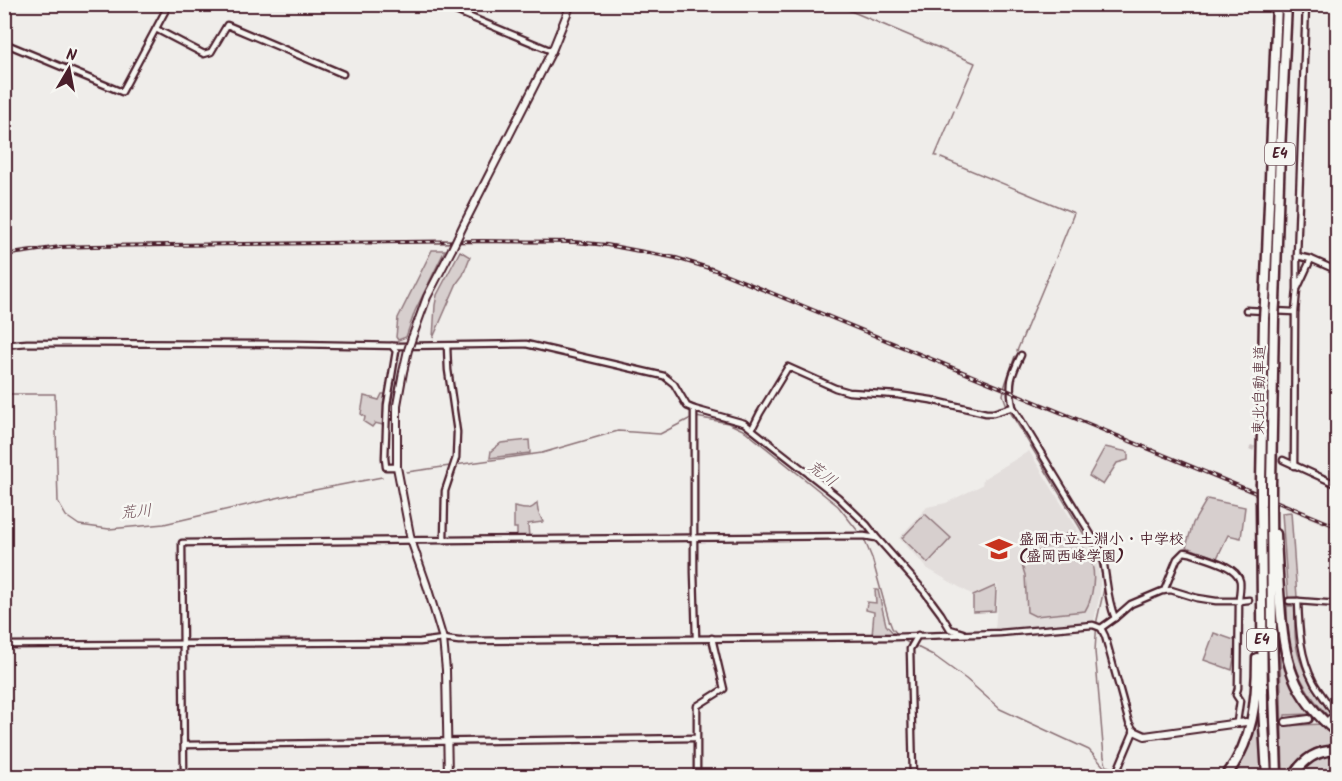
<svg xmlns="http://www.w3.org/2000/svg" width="1342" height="781" font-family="Kalam,'Klee One',sans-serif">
	<rect width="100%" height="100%" fill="#efedea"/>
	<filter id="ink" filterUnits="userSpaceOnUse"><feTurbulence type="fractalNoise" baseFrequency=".0167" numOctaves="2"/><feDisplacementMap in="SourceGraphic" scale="12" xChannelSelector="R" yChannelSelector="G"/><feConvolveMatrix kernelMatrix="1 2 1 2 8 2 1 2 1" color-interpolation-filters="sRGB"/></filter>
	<g filter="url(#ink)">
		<g fill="#e3dedc">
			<path d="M1029 451 1096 560 1100 579V594L1094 620 995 630 998 592 997 584 973 595 928 569 899 538 927 507 946 503 982 485 983 479Z"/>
			<path d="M1248 487 1337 524V530L1246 492Z"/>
		</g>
		<g fill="#d7cfce" stroke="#90777c" stroke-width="1.5">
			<path d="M432 250H445L415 311 406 337 398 340 396 337 398 318Z"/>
			<path d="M460 251 470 257 463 275 457 283 433 338 435 305 437 295Z"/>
			<path d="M382 394H386L384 403 383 425 375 423 372 427 364 422 365 417 361 414 364 396 379 400Z"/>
			<path d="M529 440 530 453 490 458 491 451 501 443Z"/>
			<path d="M1105 447 1128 452V460L1117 463 1103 485 1089 476Z"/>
			<path d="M1207 499 1245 507 1241 538 1228 535 1217 558 1186 547 1193 523Z"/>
			<path d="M537 503 538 511 543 522 528 524 529 538 517 537V528H514V507C524 509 530 512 537 503Z"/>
			<path d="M1291 512 1297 597 1288 598 1282 513Z"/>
			<path d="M925 514 951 538 928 563 902 538Z"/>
			<path d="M1068 533H1074C1079 542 1086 550 1090 559 1097 573 1093 598 1085 611L1035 616 1027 612 1025 575 1021 562Z"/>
			<path d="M995 586 996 590 995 611 973 612V596Z"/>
			<path d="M875 590H878L886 625 895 635 872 636 874 612 866 610 867 602 876 603Z"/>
			<path d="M1287 606H1295C1295 618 1294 631 1296 644 1300 672 1320 701 1337 722V725C1299 689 1287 658 1287 606Z"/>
			<path d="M1214 633 1237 641 1232 670 1204 660Z"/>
			<path d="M1280 656H1282C1288 679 1296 694 1309 714L1285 715 1284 726 1321 724 1337 738V746C1315 743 1298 757 1289 776H1283Z"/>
			<path d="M1260 714 1262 776H1232L1246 753Z"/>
			<path d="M1326 755H1337V776H1298C1306 765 1313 759 1326 755Z"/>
		</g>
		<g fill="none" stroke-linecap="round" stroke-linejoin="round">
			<g stroke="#8a6f74" stroke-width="1.5">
				<path d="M834 4 975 63 956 107"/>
				<path d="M937 156H935L954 111"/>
				<path d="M941 158 1074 213 1056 258"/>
				<path d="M1017 351 1054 262"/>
				<path d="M4 394H55L58 502 66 516 79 525 109 529 164 524 294 494 382 477"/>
				<path d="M1007 406 1003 395 1005 385 1015 356"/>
				<path d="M1009 410 1079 526 1098 559 1103 579 1104 589 1097 620 1095 651 1104 757 1107 769"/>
				<path d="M696 417 728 423 745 431 838 506 861 535"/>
				<path d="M455 465 542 453 618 431 660 434 691 418"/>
				<path d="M407 472 450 466"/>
				<path d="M864 539 872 558 889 620 892 628 898 635"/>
				<path d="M902 639 910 644"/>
				<path d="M915 646 933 655 966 679 1000 709 1089 750 1107 770"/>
			</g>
			<path stroke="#b4a4a5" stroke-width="10" d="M1107 770 1112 776"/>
			<path stroke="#cec4c4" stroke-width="4.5" stroke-dasharray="4.5 2" stroke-linecap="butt" d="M1250 447 1283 460"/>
			<path stroke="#cec4c4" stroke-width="6" stroke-dasharray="6 3" stroke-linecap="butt" d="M1247 722H1286"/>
			<g stroke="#4a1f2b" stroke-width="9">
				<g id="minor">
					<path d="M439 4 552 51"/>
					<path d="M156 29 204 54 211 52 227 25 343 74"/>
					<path d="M4 43 122 92 169 4"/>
					<path d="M1297 256 1311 259 1338 271"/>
					<path d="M1298 287 1311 259"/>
					<path d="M1246 310 1265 311"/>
					<path d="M1273 311 1295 312"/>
					<path d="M4 345 27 343 295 344 400 346 526 344 664 376 674 384 687 406 694 409 744 423 838 497 867 525 877 538 924 591 941 614 950 629 963 633"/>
					<path d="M392 346 396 351 387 405 385 458 386 467H397"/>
					<path d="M1021 355C1011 376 1008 383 1013 407L1101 551C1107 573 1106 597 1115 618L1101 628"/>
					<path d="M694 409V572L696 638"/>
					<path d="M752 429 760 413 788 367 835 388 849 392 898 395 931 400 986 413H993L1013 407"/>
					<path d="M1283 460 1338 485"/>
					<path d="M1294 466 1295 312 1297 289V256L1306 4"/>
					<path d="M444 540 864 536 876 538"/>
					<path d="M1289 601H1298L1338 604"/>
					<path d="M1298 601C1299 630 1300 657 1314 683 1321 695 1331 706 1337 719"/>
					<path d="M1115 618 1131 604 1162 591 1171 590 1197 598 1216 601H1239C1239 595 1241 587 1240 581 1237 565 1204 558 1190 553L1184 552 1177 559 1164 591"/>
					<path d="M4 645 420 642 443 639 459 641 895 637 1000 633 1093 625 1101 628 1105 636 1129 723 1134 731 1115 776"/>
					<path d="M1237 722 1240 701 1236 695 1238 688 1239 601 1249 600"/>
					<path d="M184 745 696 738"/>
					<path d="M184 776 182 543 444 540 445 491 456 458 457 432 448 370 447 346"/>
					<path d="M697 776V706L724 689 712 638"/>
					<path d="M913 776 910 649 918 635"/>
				</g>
			</g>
			<g stroke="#4a1f2b" stroke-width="10">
				<g id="tertiary">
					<path d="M464 224 552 51 571 4"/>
					<path d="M412 338 427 297 452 249"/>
					<path d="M408 350 403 372 397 405V467L411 540 427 586 443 639 446 670 448 776"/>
					<path d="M1330 719H1338"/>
					<path d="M1286 722 1309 719"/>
					<path d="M1134 731 1145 736 1246 722"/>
				</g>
			</g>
			<g stroke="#4a1f2b" stroke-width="13">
				<g id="motorway">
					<path d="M1265 303 1277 4"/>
					<path d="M1275 303 1280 152 1287 4"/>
					<path d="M1261 483 1264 318"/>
					<path d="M1271 484 1274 318"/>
					<path d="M1261 503 1263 708 1267 776"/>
					<path d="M1271 506 1272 632 1277 776"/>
					<path d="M1276 534C1277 557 1278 580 1280 603 1284 660 1291 696 1338 733"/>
					<path d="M1226 776C1253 741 1257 700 1257 658"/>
					<path d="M1293 776C1303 760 1317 749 1338 751"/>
				</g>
			</g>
			<use href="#minor" stroke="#f6f6f2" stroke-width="4.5"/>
			<use href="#tertiary" stroke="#f6f6f2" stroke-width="6"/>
			<use href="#motorway" stroke="#f6f6f2" stroke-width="8"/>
			<g stroke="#4a1f2b" stroke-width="4">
				<path id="rail" d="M4 255 60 247 94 246 482 241 574 242 607 245 676 258 715 270 774 294 1338 527"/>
			</g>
			<use href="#rail" stroke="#f6f6f2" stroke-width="1.5" stroke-dasharray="4.5" stroke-linecap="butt"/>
			<g stroke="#4a1f2b" stroke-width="10" stroke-linecap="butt">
				<g id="tertiary-bridge">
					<path d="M452 249 464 224"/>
					<path d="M408 350 412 338"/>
				</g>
			</g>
			<g stroke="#4a1f2b" stroke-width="13" stroke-linecap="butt">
				<g id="motorway-bridge">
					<path d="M1264 318 1265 303"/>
					<path d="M1274 318 1275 303"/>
					<path d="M1261 483V503"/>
					<path d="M1271 506V484"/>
				</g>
			</g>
			<use href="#tertiary-bridge" stroke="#f6f6f2" stroke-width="6"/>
			<use href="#motorway-bridge" stroke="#f6f6f2" stroke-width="8"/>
		</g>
	</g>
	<defs>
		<g id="school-bare" transform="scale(2.07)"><path d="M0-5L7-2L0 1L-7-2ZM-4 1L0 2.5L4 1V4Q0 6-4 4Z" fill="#c8321e" stroke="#f6f6f2" stroke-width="2.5" paint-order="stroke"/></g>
	</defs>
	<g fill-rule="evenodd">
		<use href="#school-bare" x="999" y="549"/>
	</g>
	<g text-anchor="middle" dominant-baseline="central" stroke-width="5" stroke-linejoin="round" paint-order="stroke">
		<g fill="#f6f6f2" stroke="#7e6067" stroke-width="1.5">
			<rect x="1265" y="143" width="30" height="22" rx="4.5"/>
			<rect x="1247" y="629" width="30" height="22" rx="4.5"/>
		</g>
		<g font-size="14" font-weight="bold" fill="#4a1f2b">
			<text x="1280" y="154">E4</text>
			<text x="1262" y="640">E4</text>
		</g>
		<g font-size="15" fill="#4a1f2b" stroke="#f6f6f2">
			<text transform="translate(1260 390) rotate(-89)">東北自動車道</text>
		</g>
		<g font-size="15" font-weight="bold" fill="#4a1f2b" stroke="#f6f6f2" text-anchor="start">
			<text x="1019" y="540">盛岡市立土淵小・中学校<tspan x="1019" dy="17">(盛岡西峰学園)</tspan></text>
		</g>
		<g font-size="16" font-style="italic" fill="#6f4e56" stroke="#f6f6f2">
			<text transform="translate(822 474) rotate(38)">荒川</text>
			<text transform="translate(136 512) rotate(-5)">荒川</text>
		</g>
	</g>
	<rect width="1342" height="781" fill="none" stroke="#f6f6f2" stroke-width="24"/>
	<rect x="12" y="12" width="1318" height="757" fill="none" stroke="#4a1f2b" stroke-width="2" filter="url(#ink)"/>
	<g transform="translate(69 69) rotate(10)" stroke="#f6f6f2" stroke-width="4.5" paint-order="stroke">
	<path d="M0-4.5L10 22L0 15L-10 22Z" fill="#4a1f2b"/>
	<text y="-9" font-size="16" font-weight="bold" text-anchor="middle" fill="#4a1f2b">N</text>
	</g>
</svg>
